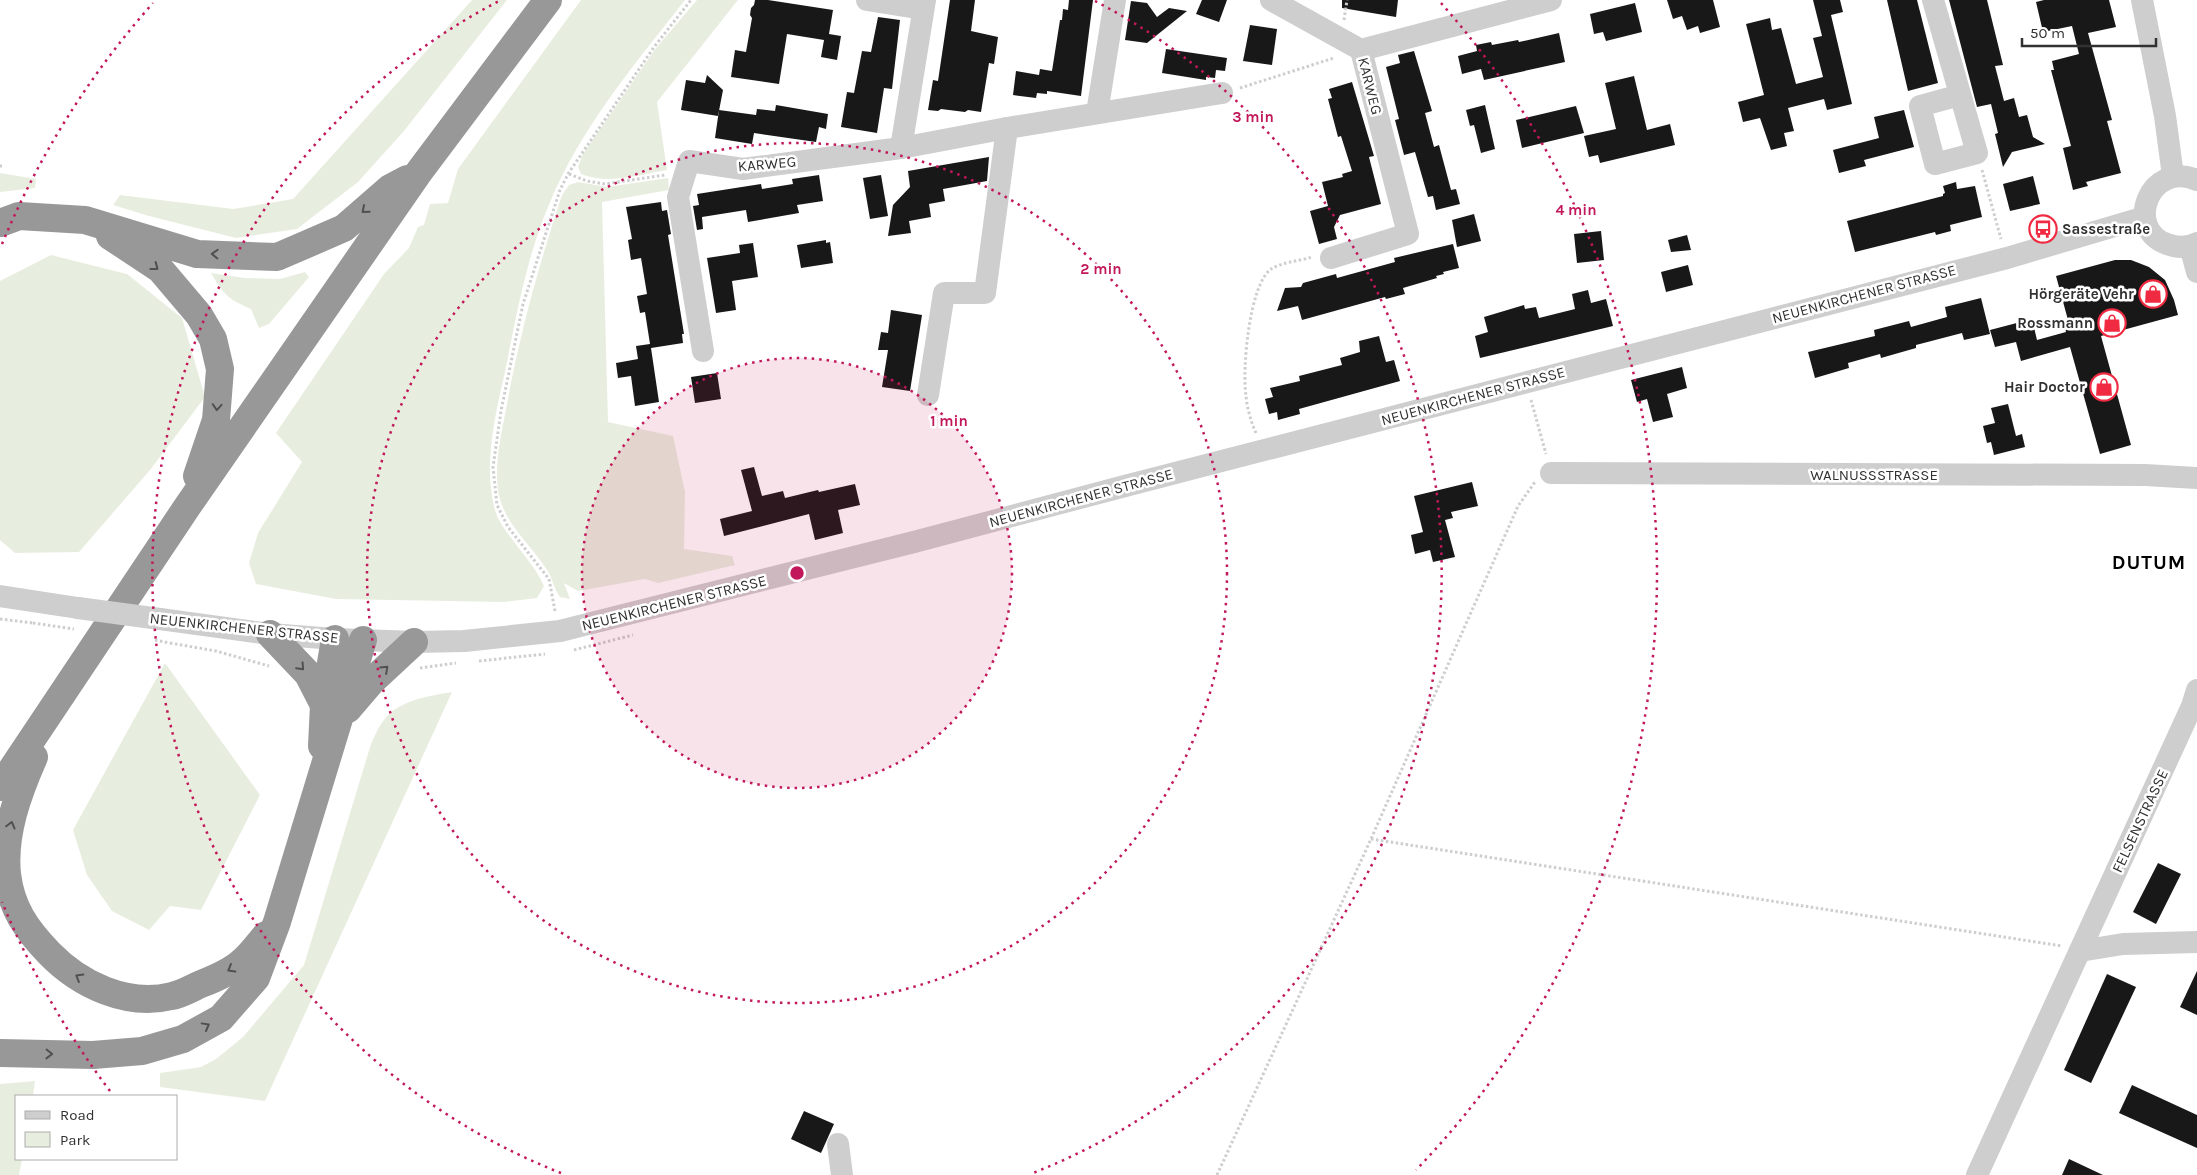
<svg xmlns="http://www.w3.org/2000/svg" width="2197" height="1175" font-family="Karla,sans-serif">
	<rect width="100%" height="100%" fill="#fff"/>
	<g fill="#e8eedf">
		<path d="M472 0H507L404 131 358 182 297 229 236 238 149 216 113 205 120 195 233 209 293 199Z"/>
		<path d="M581 0H685C634 65 579 130 548 207 526 260 516 317 505 372 495 416 483 465 495 510 501 532 533 560 544 586L537 598 504 602 336 599 256 584 249 563 258 533 302 462 276 433 384 274 409 248 418 227 424 225 430 204 448 203 458 169Z"/>
		<path d="M697 0H738L657 102 667 170C638 175 608 185 581 174L578 167 583 154 656 48Z"/>
		<path d="M0 173 36 179 35 188 0 192Z"/>
		<path d="M668 178 669 190 602 202 608 422 673 436 685 492 684 549 732 556 735 565 658 583 645 579 578 591 564 583 570 599 560 597C554 589 553 579 547 570 531 544 502 522 498 490 494 462 502 431 507 404 520 333 539 264 562 195L569 185 578 182 607 187Z"/>
		<path d="M51 255 127 274 182 318 205 397 150 470 79 552 15 553 0 540V281Z"/>
		<path d="M305 272 309 277 269 324 259 328 251 309C228 299 224 295 211 273L245 278 280 279Z"/>
		<path d="M165 663 260 795 201 910 170 906 149 930 112 911 87 875 73 830Z"/>
		<path d="M452 692 265 1101 160 1087V1073L201 1067 216 1059 243 1037 304 965 371 744C375 736 378 727 384 720 398 700 430 696 452 692Z"/>
		<path d="M35 1081 33 1096H16V1159H22L19 1175H0V1084Z"/>
	</g>
	<g fill="#181818">
		<path d="M755 0H768L833 10 829 34 841 36 837 60 821 57 824 40 787 34 779 84 731 77 735 50 746 52 752 18 750 15 751 8 754 5Z"/>
		<path d="M950 0H975L971 31 998 37 994 64 989 63 981 112 968 110 965 112 941 109 938 111 928 110 933 80 938 81Z"/>
		<path d="M1069 0H1093L1081 96 1047 91V94L1037 93 1036 98 1013 95 1016 71 1039 75 1040 69 1052 71 1060 20H1062L1063 9 1068 10Z"/>
		<path d="M1202 0H1227L1219 22 1196 14Z"/>
		<path d="M1342 0H1398L1396 17 1342 8Z"/>
		<path d="M1667 0H1713L1720 27 1700 33 1698 26 1687 30 1682 16 1673 19Z"/>
		<path d="M1813 0H1840L1843 12 1831 15 1852 104 1827 110 1824 99 1788 108 1794 131 1784 133 1787 146 1771 150 1760 118 1743 122 1738 102 1764 95 1746 24 1770 18 1772 30 1781 28 1796 84 1823 77 1813 38 1822 36Z"/>
		<path d="M1887 0H1917L1938 83 1908 91Z"/>
		<path d="M1949 0H1987L2003 65 1995 66 2004 101 2014 98 2019 117 2027 115 2033 137 2045 144 2012 152 2003 167 1995 134 1998 133 1991 104 1977 107Z"/>
		<path d="M2044 0H2109L2116 27 2088 33 2112 120 2107 121 2121 173 2086 182 2088 186 2073 190 2063 148 2071 146 2051 70H2054L2052 61 2079 54 2072 26 2043 32 2036 2Z"/>
		<path d="M1131 1 1147 3 1157 17 1169 8 1187 11 1147 43 1125 40Z"/>
		<path d="M1635 3 1642 32 1606 41 1603 32 1594 34 1590 14Z"/>
		<path d="M878 17 900 20 892 89 884 88 877 133 841 127 847 92 854 93 862 51 871 52Z"/>
		<path d="M1250 25 1277 29 1272 65 1243 61Z"/>
		<path d="M1559 33 1565 62 1484 80 1481 69 1462 74 1458 56 1477 51 1476 45 1491 42 1492 45 1518 40 1519 42Z"/>
		<path d="M1166 49 1227 58 1225 71 1216 70 1215 78 1206 77V80L1162 73Z"/>
		<path d="M1414 51 1432 111 1425 113 1434 147 1439 145 1451 190 1456 189 1460 204 1436 210 1433 196 1428 197 1415 152 1404 155 1395 120 1399 119 1386 67 1400 63 1398 55Z"/>
		<path d="M707 75 723 90 718 116 681 110 686 80 705 83Z"/>
		<path d="M1634 76 1647 130 1670 124 1675 145 1600 163 1598 155 1589 157 1584 136 1616 129 1605 83Z"/>
		<path d="M1352 82 1374 156 1369 157 1381 204 1340 215 1334 227 1337 239 1319 244 1310 211 1328 206 1322 182 1343 177 1342 174 1352 171 1341 136 1338 137 1328 99 1332 98 1329 89Z"/>
		<path d="M776 105 828 114 826 129 819 127 816 142 754 133 752 144 715 138 719 110 756 115 757 109 775 111Z"/>
		<path d="M1485 105 1495 149 1481 153 1474 125 1470 126 1466 110Z"/>
		<path d="M1576 106 1584 133 1522 148 1516 120Z"/>
		<path d="M1904 110 1914 147 1864 160 1866 166 1839 173 1833 150 1879 138 1874 117Z"/>
		<path d="M989 157 987 181 943 189 945 201 929 204 931 217 909 221 911 233 888 236 893 205 910 187 908 171Z"/>
		<path d="M819 175 823 201 797 205 799 213 748 222 746 210 702 217 703 229 697 230 693 206 699 205 697 194 761 184 762 189 793 184 792 179Z"/>
		<path d="M881 175 888 216 870 219 863 178Z"/>
		<path d="M2033 176 2040 204 2010 211 2003 184Z"/>
		<path d="M1956 182 1957 189 1975 186 1982 217 1950 225 1951 231 1936 235 1935 232 1855 252 1847 221 1943 196V194L1945 193 1943 186Z"/>
		<path d="M661 202 662 211 667 210 671 234 668 235 684 334H682L683 343 651 348 659 402 635 406 631 376 618 378 616 363 638 359 636 346 650 344 645 312 640 313 637 296 647 294 641 258 631 260 628 240 632 239 626 207Z"/>
		<path d="M1474 214 1481 241 1457 247 1452 220Z"/>
		<path d="M1601 231 1604 260 1577 263 1574 234Z"/>
		<path d="M1687 235 1691 250 1671 252 1668 240Z"/>
		<path d="M826 240V243L830 242 833 263 801 268 797 245Z"/>
		<path d="M753 243 758 277 732 281 736 310 716 313 707 258 740 253 739 245Z"/>
		<path d="M1453 244 1459 268 1443 272 1444 274 1436 276 1437 278 1403 288 1405 294 1386 299 1385 297 1302 320 1298 306 1277 311 1285 288 1301 287 1303 283 1336 274 1337 278 1395 262 1394 258Z"/>
		<path d="M2115 260H2131L2149 267 2165 280 2174 300 2178 315 2101 336 2131 445 2100 454 2070 347 2021 361 2016 342 1995 347 1990 330 2032 319 2037 340 2066 332 2063 321 2068 320 2056 276Z"/>
		<path d="M1688 265 1693 285 1666 292 1661 272Z"/>
		<path d="M1588 290 1591 303 1606 299 1613 326 1480 358 1475 336 1488 332 1484 317 1524 305 1525 309 1536 307 1539 318 1575 309 1572 294Z"/>
		<path d="M1981 298 1990 334 1964 340 1962 333 1916 345V348L1881 358 1880 354 1848 363 1849 368 1815 378 1808 352 1875 336 1874 330 1909 321 1911 327 1947 317 1945 307Z"/>
		<path d="M891 310 922 315 910 391 882 387 888 350H878L881 332 888 333Z"/>
		<path d="M1379 336 1386 362 1394 360 1400 381 1299 409 1300 414 1278 420 1277 412 1269 414 1265 399 1273 397 1270 388 1300 381 1299 376 1342 365 1340 358 1360 352 1359 341Z"/>
		<path d="M1682 367 1687 388 1667 394 1673 417 1653 422 1647 399 1637 402 1631 380Z"/>
		<path d="M717 373 721 399 695 403 691 377Z"/>
		<path d="M2008 404 2016 436 2022 434 2025 447 1994 455 1991 442 1987 443 1983 426 1995 423 1991 408Z"/>
		<path d="M754 467 762 496 783 491 785 498 818 490 819 492 855 484 860 505 838 510 843 533 815 540 809 514 724 536 720 519 752 511 741 470Z"/>
		<path d="M1472 482 1478 506 1451 512 1453 518 1445 520 1455 557 1433 562 1430 550 1415 554 1411 535 1423 532 1414 496Z"/>
		<path d="M2158 863 2181 874 2156 924 2133 912Z"/>
		<path d="M2197 971V1015L2180 1007Z"/>
		<path d="M2107 974 2136 987 2091 1083 2064 1070Z"/>
		<path d="M2132 1085 2197 1115V1148L2119 1113Z"/>
		<path d="M804 1111 834 1124 821 1153 791 1139Z"/>
		<path d="M2069 1159 2103 1175H2062Z"/>
	</g>
	<g fill="none" stroke-linecap="round" stroke-linejoin="round">
		<g stroke="#cecece" stroke-width="3" stroke-dasharray="2.5 2.5" stroke-linecap="butt">
			<path d="M1344 20 1347 0"/>
			<path d="M1240 88 1334 58"/>
			<path d="M0 166H2"/>
			<path d="M1982 170 2001 239"/>
			<path d="M569 174 587 181 605 184 665 175"/>
			<path d="M1531 400 1546 454"/>
			<path d="M1256 433C1251 422 1247 408 1246 396 1242 370 1249 285 1271 269 1282 262 1300 261 1312 257"/>
			<path d="M555 611 549 579 508 527 497 505 493 467 501 411 523 304 560 190 568 174 654 47 691 0"/>
			<path d="M0 619 33 623"/>
			<path d="M170 643 216 651 269 666"/>
			<path d="M574 650 633 635"/>
			<path d="M479 661 545 654"/>
			<path d="M420 668 456 663"/>
			<path d="M1371 839 2062 946"/>
			<path d="M1217 1175 1371 839 1518 506 1535 482"/>
		</g>
		<g stroke="#cecece" stroke-width="22">
			<path d="M867 0 923 9"/>
			<path d="M1271 0 1361 50"/>
			<path d="M1933 0 1977 153 1935 164 1920 106 1960 95"/>
			<path d="M2142 0 2165 116 2173 176"/>
			<path d="M1361 50 1551 0"/>
			<path d="M1097 113 1115 0"/>
			<path d="M901 148 925 0"/>
			<path d="M2197 180C2149 160 2124 229 2167 244 2177 248 2187 248 2197 243"/>
			<path d="M2190 246 2197 272"/>
			<path d="M1331 258 1408 234 1361 50"/>
			<path d="M703 351 678 197 689 161 743 169 901 148 1007 128 1222 93"/>
			<path d="M928 395 944 293H985L1007 128"/>
			<path d="M1551 473 2145 475 2197 478"/>
			<path d="M0 596 78 608"/>
			<path d="M160 619 270 634 335 639 414 642 464 641 560 631 914 542 1125 486 2007 258 2145 217"/>
			<path d="M2080 951 2123 944 2197 942"/>
			<path d="M838 1144 842 1175"/>
			<path d="M1977 1175 2192 706 2197 690"/>
		</g>
		<g stroke="#989898" stroke-width="28">
			<path d="M0 223 19 216 85 220 197 254 277 257 344 228 390 188 407 179"/>
			<path d="M110 236 160 269 199 315 213 339 220 369 216 420 197 476"/>
			<path d="M270 634 308 674 324 705"/>
			<path d="M348 709 372 681 414 642"/>
			<path d="M322 746 324 705 335 639"/>
			<path d="M34 757C18 793 3 834 7 874 11 908 26 929 49 953 80 985 127 1007 172 996 182 994 192 988 201 984 214 979 233 971 244 960 252 953 259 943 266 935"/>
			<path d="M0 787 187 507 419 172 548 0"/>
			<path d="M0 1053 93 1055 142 1051 183 1039 221 1018 256 978 277 922 363 640"/>
		</g>
		<g stroke="#cecece" stroke-width="3" stroke-dasharray="2.5 2.5" stroke-linecap="butt">
			<path d="M33 623 74 629"/>
			<path d="M155 640 170 643"/>
		</g>
		<path stroke="#cecece" stroke-width="22" d="M78 608 160 619"/>
	</g>
	<defs><path id="oneway-chevron" d="M-2-3.5L2.5 0L-2 3.5" fill="none" stroke-width="1.6" stroke-linecap="round" stroke-linejoin="round" transform="scale(1.25)"/></defs>
	<g stroke="#505050">
		<use href="#oneway-chevron" transform="translate(365 210) rotate(139)"/>
		<use href="#oneway-chevron" transform="translate(215 254) rotate(-178)"/>
		<use href="#oneway-chevron" transform="translate(155 267) rotate(37)"/>
		<use href="#oneway-chevron" transform="translate(217 407) rotate(94)"/>
		<use href="#oneway-chevron" transform="translate(301 667) rotate(47)"/>
		<use href="#oneway-chevron" transform="translate(385 669) rotate(-43)"/>
		<use href="#oneway-chevron" transform="translate(11 825) rotate(-75)"/>
		<use href="#oneway-chevron" transform="translate(231 969) rotate(150)"/>
		<use href="#oneway-chevron" transform="translate(79 977) rotate(-149)"/>
		<use href="#oneway-chevron" transform="translate(206 1026) rotate(-29)"/>
		<use href="#oneway-chevron" transform="translate(49 1054) rotate(1)"/>
	</g>
	<circle cx="797" cy="573" r="215" fill="#c2185b" fill-opacity=".12"/>
	<g fill="none" stroke="#c2185b" stroke-width="2.5" stroke-dasharray="2.5 5">
		<circle cx="797" cy="573" r="215"/>
		<circle cx="797" cy="573" r="430"/>
		<path d="M561 1173A645 645 0 0 1 499 1M1095 1A645 645 0 0 1 1033 1173"/>
		<path d="M110 1091A860 860 0 0 1 2 902M2 244A860 860 0 0 1 153 3M1441 3A860 860 0 0 1 1416 1170"/>
	</g>
	<defs>
		<g id="bus-ring" transform="scale(1.4375)"><circle r="9.5" fill="#fff" stroke="#f02b41" stroke-width="1.5"/><path d="M-5-6H5V4H4V6H2V4H-2V6H-4V4H-5ZM-3.5-4V0h7V-4ZM-3.5 1.2v1.5H-2V1.2ZM2 1.2v1.5H3.5V1.2Z" fill="#f02b41"/></g>
		<g id="shop-ring" transform="scale(1.4375)"><circle r="9.5" fill="#fff" stroke="#f02b41" stroke-width="1.5"/><path d="M-5-2.5h2.3a2.7 3.5 0 0 1 5.4 0H5L5.5 6h-11ZM-1.5-2.5h3a1.5 2.3 0 0 0-3 0Z" fill="#f02b41"/></g>
	</defs>
	<g fill-rule="evenodd">
		<use href="#bus-ring" x="2043" y="229"/>
		<use href="#shop-ring" x="2153" y="294"/>
		<use href="#shop-ring" x="2112" y="323"/>
		<use href="#shop-ring" x="2104" y="387"/>
	</g>
	<g text-anchor="middle" dominant-baseline="central" stroke-width="5" stroke-linejoin="round" paint-order="stroke">
		<g font-size="15" fill="#313131" stroke="#fff">
			<text transform="translate(1370 86) rotate(76)">KARWEG</text>
			<text transform="translate(767 164) rotate(-5)">KARWEG</text>
			<text transform="translate(1864 294) rotate(-15)">NEUENKIRCHENER STRASSE</text>
			<text transform="translate(1473 396) rotate(-15)">NEUENKIRCHENER STRASSE</text>
			<text x="1874" y="475">WALNUSSSTRASSE</text>
			<text transform="translate(1081 498) rotate(-15)">NEUENKIRCHENER STRASSE</text>
			<text transform="translate(674 603) rotate(-14)">NEUENKIRCHENER STRASSE</text>
			<text transform="translate(244 628) rotate(6)">NEUENKIRCHENER STRASSE</text>
			<text transform="translate(2140 821) rotate(-65)">FELSENSTRASSE</text>
		</g>
		<g font-size="15" font-weight="bold" fill="#313131" stroke="#fff" text-anchor="end">
			<text x="2062" y="229" text-anchor="start">Sassestraße</text>
			<text x="2134" y="294">Hörgeräte Vehr</text>
			<text x="2093" y="323">Rossmann</text>
			<text x="2085" y="387">Hair Doctor</text>
		</g>
		<g font-size="20" font-weight="bold" letter-spacing="1" fill="#000" stroke="#fff">
			<text x="2149" y="562">DUTUM</text>
		</g>
	</g>
	<circle cx="797" cy="573" r="8" fill="#c2185b" stroke="#fff" stroke-width="2.5"/>
	<g font-size="15" text-anchor="middle" font-weight="bold" fill="#c2185b" stroke="#fff" stroke-width="5" stroke-linejoin="round" paint-order="stroke">
		<text x="1253" y="122">3 min</text>
		<text x="1576" y="215">4 min</text>
		<text x="1101" y="274">2 min</text>
		<text x="949" y="426">1 min</text>
	</g>
	<rect x="15" y="1095" width="162" height="65" fill="#ffffff" stroke="#adadad"/>
	<rect x="25" y="1111" width="25" height="8" fill="#cecece" stroke="#adadad"/>
	<text x="60" y="1120" font-size="15" fill="#313131">Road</text>
	<rect x="25" y="1132" width="25" height="15" fill="#e8eedf" stroke="#adadad"/>
	<text x="60" y="1145" font-size="15" fill="#313131">Park</text>
	<path d="M2022 38v8h134v-8" fill="none" stroke="#313131" stroke-width="2.5"/>
	<text x="2030" y="38" font-size="15" fill="#313131" stroke="#ffffff" stroke-width="4" paint-order="stroke">50 m</text>
</svg>
